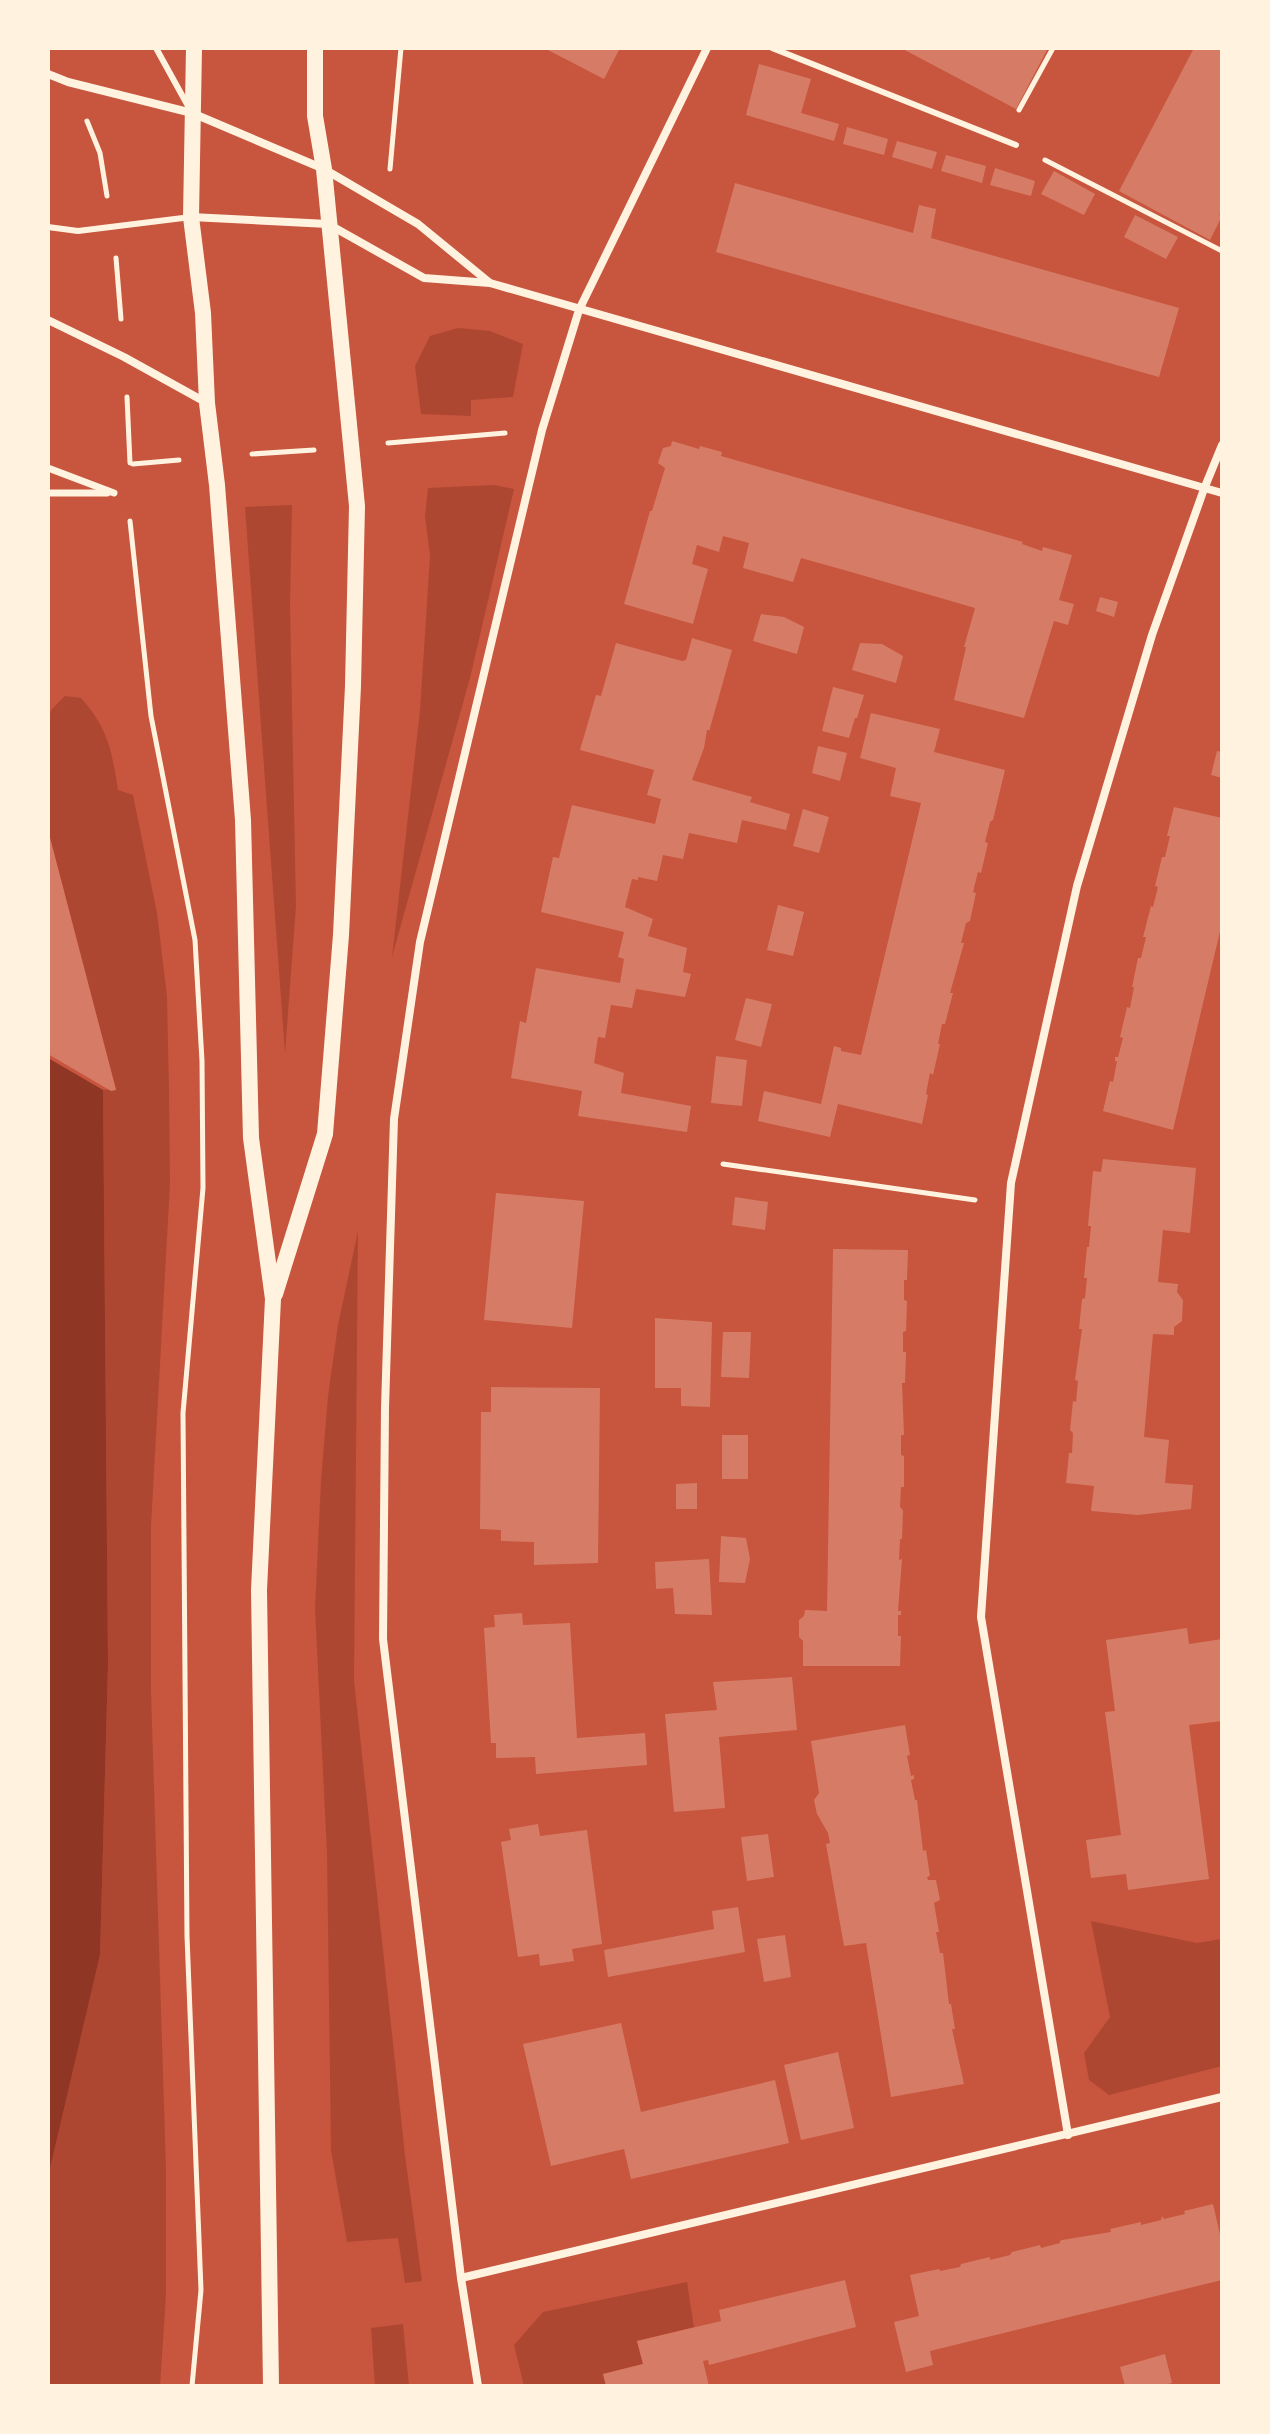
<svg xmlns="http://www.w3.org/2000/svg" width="1270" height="2434" font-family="'PT Sans',sans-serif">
	<rect width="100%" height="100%" fill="#c8553d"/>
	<g fill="#ae4732">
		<path d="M458 328 490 331 523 344 513 397 471 400V416L421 414 415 366 430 336Z"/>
		<path d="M494 485 514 489 470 678 392 957 420 711 430 556 425 516 428 488Z"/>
		<path d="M292 505 290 606 296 906 285 1053 245 507Z"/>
		<path d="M65 696 81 698C108 728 112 751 118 790L133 795 157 913 167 996 169 1090 170 1184 151 1526V1692L166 2169V2295L160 2386H48V2177L100 1955 108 1664 103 1090 116 1089 48 830V723L51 710Z"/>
		<path d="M358 1231 354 1680 405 2155 422 2281 405 2283 398 2238 347 2242 331 2150 327 1853 315 1609 321 1481 328 1396 338 1325Z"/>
		<path d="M1091 1921 1197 1943 1222 1939V2066L1109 2095 1089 2080 1084 2053 1110 2017Z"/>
		<path d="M687 2282 694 2327 637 2341 643 2364 603 2374 606 2386H524L514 2345 543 2312Z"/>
		<path d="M403 2324 409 2386H375L371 2328Z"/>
	</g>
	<path fill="#8f3625" d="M48 1058 103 1090 108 1664 100 1955 48 2177Z"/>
	<g fill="#d67c66">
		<path d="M544 48H620L604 79Z"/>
		<path d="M901 48 1011 49 1048 48 1016 109Z"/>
		<path d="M1194 48H1222V209L1219 215 1222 216 1210 240 1119 191Z"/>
		<path d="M759 64 811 79 801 113 839 124 834 141 746 115Z"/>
		<path d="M847 127 888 139 884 155 843 144Z"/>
		<path d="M897 141 937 152 932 169 892 157Z"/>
		<path d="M946 155 986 166 982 183 941 171Z"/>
		<path d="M995 168 1035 181 1031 196 990 185Z"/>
		<path d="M1054 171 1095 194 1084 215 1041 194Z"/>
		<path d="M735 183 913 233 919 205 936 209 931 238 1179 308 1159 377 716 252Z"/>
		<path d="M1135 215 1178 237 1166 259 1124 237Z"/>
		<path d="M672 441 699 449 700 446 722 452 721 456 1023 542 1022 544 1042 551 1043 547 1072 555 1059 600 1074 604 1068 625 1054 621 1024 718 954 700 966 647H964L975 608 851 572 801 558 793 582 743 568 749 543 723 536 719 552 697 545 692 564 708 569 693 624 624 604 650 511H652L665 468 658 463 663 448 671 446Z"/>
		<path d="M1100 597 1118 602 1114 617 1096 611Z"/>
		<path d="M761 614 784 617 804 627 797 654 753 641Z"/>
		<path d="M692 638 732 650 710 728V730H707L704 748 692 780 752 797 750 802 790 814 786 830 742 820 737 843 689 833 683 859 663 855 657 881 638 877V880L632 879 625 907 653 919 648 936 687 948 683 972 691 974 685 997 636 989 632 1008 611 1005 605 1038 598 1037 594 1063 624 1073 621 1093 691 1106 687 1132 578 1116 582 1091 511 1078 520 1021 526 1023 536 968 620 983 624 959 618 957 624 932 541 912 553 857 559 858 572 805 655 824 661 799 647 795 654 770 580 750 596 695 601 696 616 643 682 661 686 660Z"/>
		<path d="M860 643 882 644 903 656 896 683 852 670Z"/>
		<path d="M833 687 864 695 857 718H855L849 738 822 731Z"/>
		<path d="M871 713 940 729 934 752 1005 770 993 820 990 822 985 842 988 843 981 873 978 872 973 892 976 893 970 921 966 923 961 943H964L950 993H953L945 1024H942L938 1044H940L933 1075 930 1073 926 1094 928 1095 922 1124 838 1104 830 1137 758 1121 764 1091 821 1104 834 1046 841 1048V1051L861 1055 921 803 890 796 896 768 860 758Z"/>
		<path d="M818 746 847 753 840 781 812 773Z"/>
		<path d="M1217 751 1222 752V778L1211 775Z"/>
		<path d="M1174 807 1222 818V923L1173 1130 1103 1111 1110 1081 1113 1082 1117 1061H1115V1057H1118L1123 1038 1120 1037 1127 1007 1130 1008 1134 987H1132L1138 958H1141L1146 937H1143L1151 906 1153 907 1158 887 1155 886 1162 857H1165L1170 836H1167Z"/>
		<path d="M803 809 829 817 819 853 793 846Z"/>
		<path d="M48 834H49L116 1090 111 1091 48 1054Z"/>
		<path d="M778 905 804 912 793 956 767 950Z"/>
		<path d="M746 998 772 1004 761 1047 735 1040Z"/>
		<path d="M716 1056 747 1060 742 1106 711 1103Z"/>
		<path d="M1103 1159 1196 1168 1190 1233 1163 1230 1158 1282 1178 1284 1177 1292 1183 1300 1182 1321 1174 1327V1335L1153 1334 1144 1437 1169 1440 1165 1483 1193 1485 1191 1509 1138 1515 1091 1511 1094 1486 1066 1483 1069 1453H1072L1073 1433 1070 1430 1073 1401 1076 1402 1078 1381 1075 1380 1082 1329H1079L1082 1299 1085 1298 1087 1278H1084L1087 1247H1089L1091 1226H1088L1093 1171 1101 1172Z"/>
		<path d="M496 1193 584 1201 572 1328 484 1320Z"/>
		<path d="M735 1197 768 1202 765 1230 732 1225Z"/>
		<path d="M833 1249 908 1250 907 1280H904V1300L907 1301 906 1331 903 1332V1352H906L905 1383H902L904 1435H901V1455L904 1456V1487H901L900 1507 903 1510 902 1539H900L899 1560 902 1559 898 1611H901V1615H898V1636H901L900 1666H803V1641L799 1637V1620L804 1616 805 1610 827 1611Z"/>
		<path d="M655 1318 712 1322 710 1407 681 1406V1388H655Z"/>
		<path d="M723 1332H751L749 1378 721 1377Z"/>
		<path d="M491 1387 600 1388 598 1563 534 1565V1542L501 1541V1530L480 1529 481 1412H491Z"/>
		<rect x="722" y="1435" width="26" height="44"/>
		<path d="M697 1483V1509H676V1484Z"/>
		<path d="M721 1536 746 1538 750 1559 745 1583 719 1582Z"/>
		<path d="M709 1559 712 1615 675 1614 673 1588 656 1589 655 1562Z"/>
		<path d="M522 1613 523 1625 570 1623 577 1738 645 1733 647 1765 536 1774 535 1757 496 1758V1743H491L484 1628 495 1627 494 1615Z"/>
		<path d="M1187 1628 1189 1644 1222 1639V1721L1189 1725 1209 1879 1128 1890 1126 1874 1091 1878 1086 1840 1121 1835 1105 1712 1115 1711 1106 1640Z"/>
		<path d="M792 1677 797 1730 719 1737 725 1808 674 1812 665 1714 717 1710 713 1682Z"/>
		<path d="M905 1725 910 1755 907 1756 911 1776 914 1775V1779L911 1780 915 1800H917L923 1851 926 1850 930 1876 927 1877 928 1880H936L940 1900 934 1903 939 1932H936L940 1953H943L949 2004H951L955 2029H952L964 2084 891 2097 866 1943 844 1946 826 1844 830 1843 828 1833 817 1814 814 1800 819 1793 811 1741Z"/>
		<path d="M538 1824 540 1836 587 1830 602 1944 572 1949 574 1961 540 1966 539 1954 518 1957 501 1842 511 1840 509 1829Z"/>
		<path d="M768 1834 774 1877 747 1881 741 1837Z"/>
		<path d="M738 1907 745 1952 608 1977 604 1950 714 1929 712 1911Z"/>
		<path d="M785 1935 791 1977 764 1982 757 1939Z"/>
		<path d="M621 2023 641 2112 775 2080 789 2143 631 2179 624 2149 551 2166 523 2044Z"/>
		<path d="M838 2052 854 2128 801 2140 784 2065Z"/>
		<path d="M1213 2204 1222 2243V2280L930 2351 933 2365 906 2372 894 2322 919 2316 910 2275 939 2269 940 2271 960 2267 961 2264 990 2257V2260L1010 2255 1012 2252 1040 2245 1041 2248 1060 2243V2241L1062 2240 1111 2232 1110 2229 1141 2222V2225L1161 2220 1162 2216 1164 2219 1185 2214 1184 2211Z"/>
		<path d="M845 2280 856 2327 709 2365 708 2360 703 2361 709 2386H606L603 2374 643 2364 637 2341 721 2321 719 2310Z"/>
		<path d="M1165 2354 1172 2383 1160 2386H1125L1120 2367Z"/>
	</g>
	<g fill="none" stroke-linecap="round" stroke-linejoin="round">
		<g stroke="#fff3e0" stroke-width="5">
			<path d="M1019 110 1053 48"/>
			<path d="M87 121 100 153 107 196"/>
			<path d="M1045 160 1222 251"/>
			<path d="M390 169 401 48"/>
			<path d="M116 258 121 319"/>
			<path d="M127 397 130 463"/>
			<path d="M388 443 505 433"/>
			<path d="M252 454 314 450"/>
			<path d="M133 464 179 460"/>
			<path d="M130 521 151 716 195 940 202 1061 203 1188 183 1413 187 1936 201 2290 192 2386"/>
			<path d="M723 1164 975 1200"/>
		</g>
		<g stroke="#fff3e0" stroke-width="6">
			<path d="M156 48 188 106"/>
			<path d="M772 48 1016 145"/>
			<path d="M48 227 78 231 191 217"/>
		</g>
		<g stroke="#fff3e0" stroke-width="7">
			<path d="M48 468 114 493"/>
			<path d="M48 493H107"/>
		</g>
		<g stroke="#fff3e0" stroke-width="8">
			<path d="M48 74 68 82 192 113 324 169 418 224 490 283"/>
			<path d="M191 217 328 224 424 278 490 283 1222 493"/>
			<path d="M48 320 124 357 207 403"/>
			<path d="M1068 2135 981 1617 1011 1183 1077 886 1152 635 1204 489 1222 445"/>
			<path d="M461 2278 1222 2097"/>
			<path d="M478 2386 461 2278 383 1639 385 1408 394 1119 420 942 542 430 579 310 707 48"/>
		</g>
		<g stroke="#fff3e0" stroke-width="16">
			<path d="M194 48 191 217 203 313 207 403 217 485 243 820 251 1138 273 1299 259 1590 271 2386"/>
			<path d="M275 1294 325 1134 341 935 353 686 357 506 324 169 315 116V48"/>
		</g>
	</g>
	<rect width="1270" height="2434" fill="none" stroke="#fff3e0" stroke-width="100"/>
</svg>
